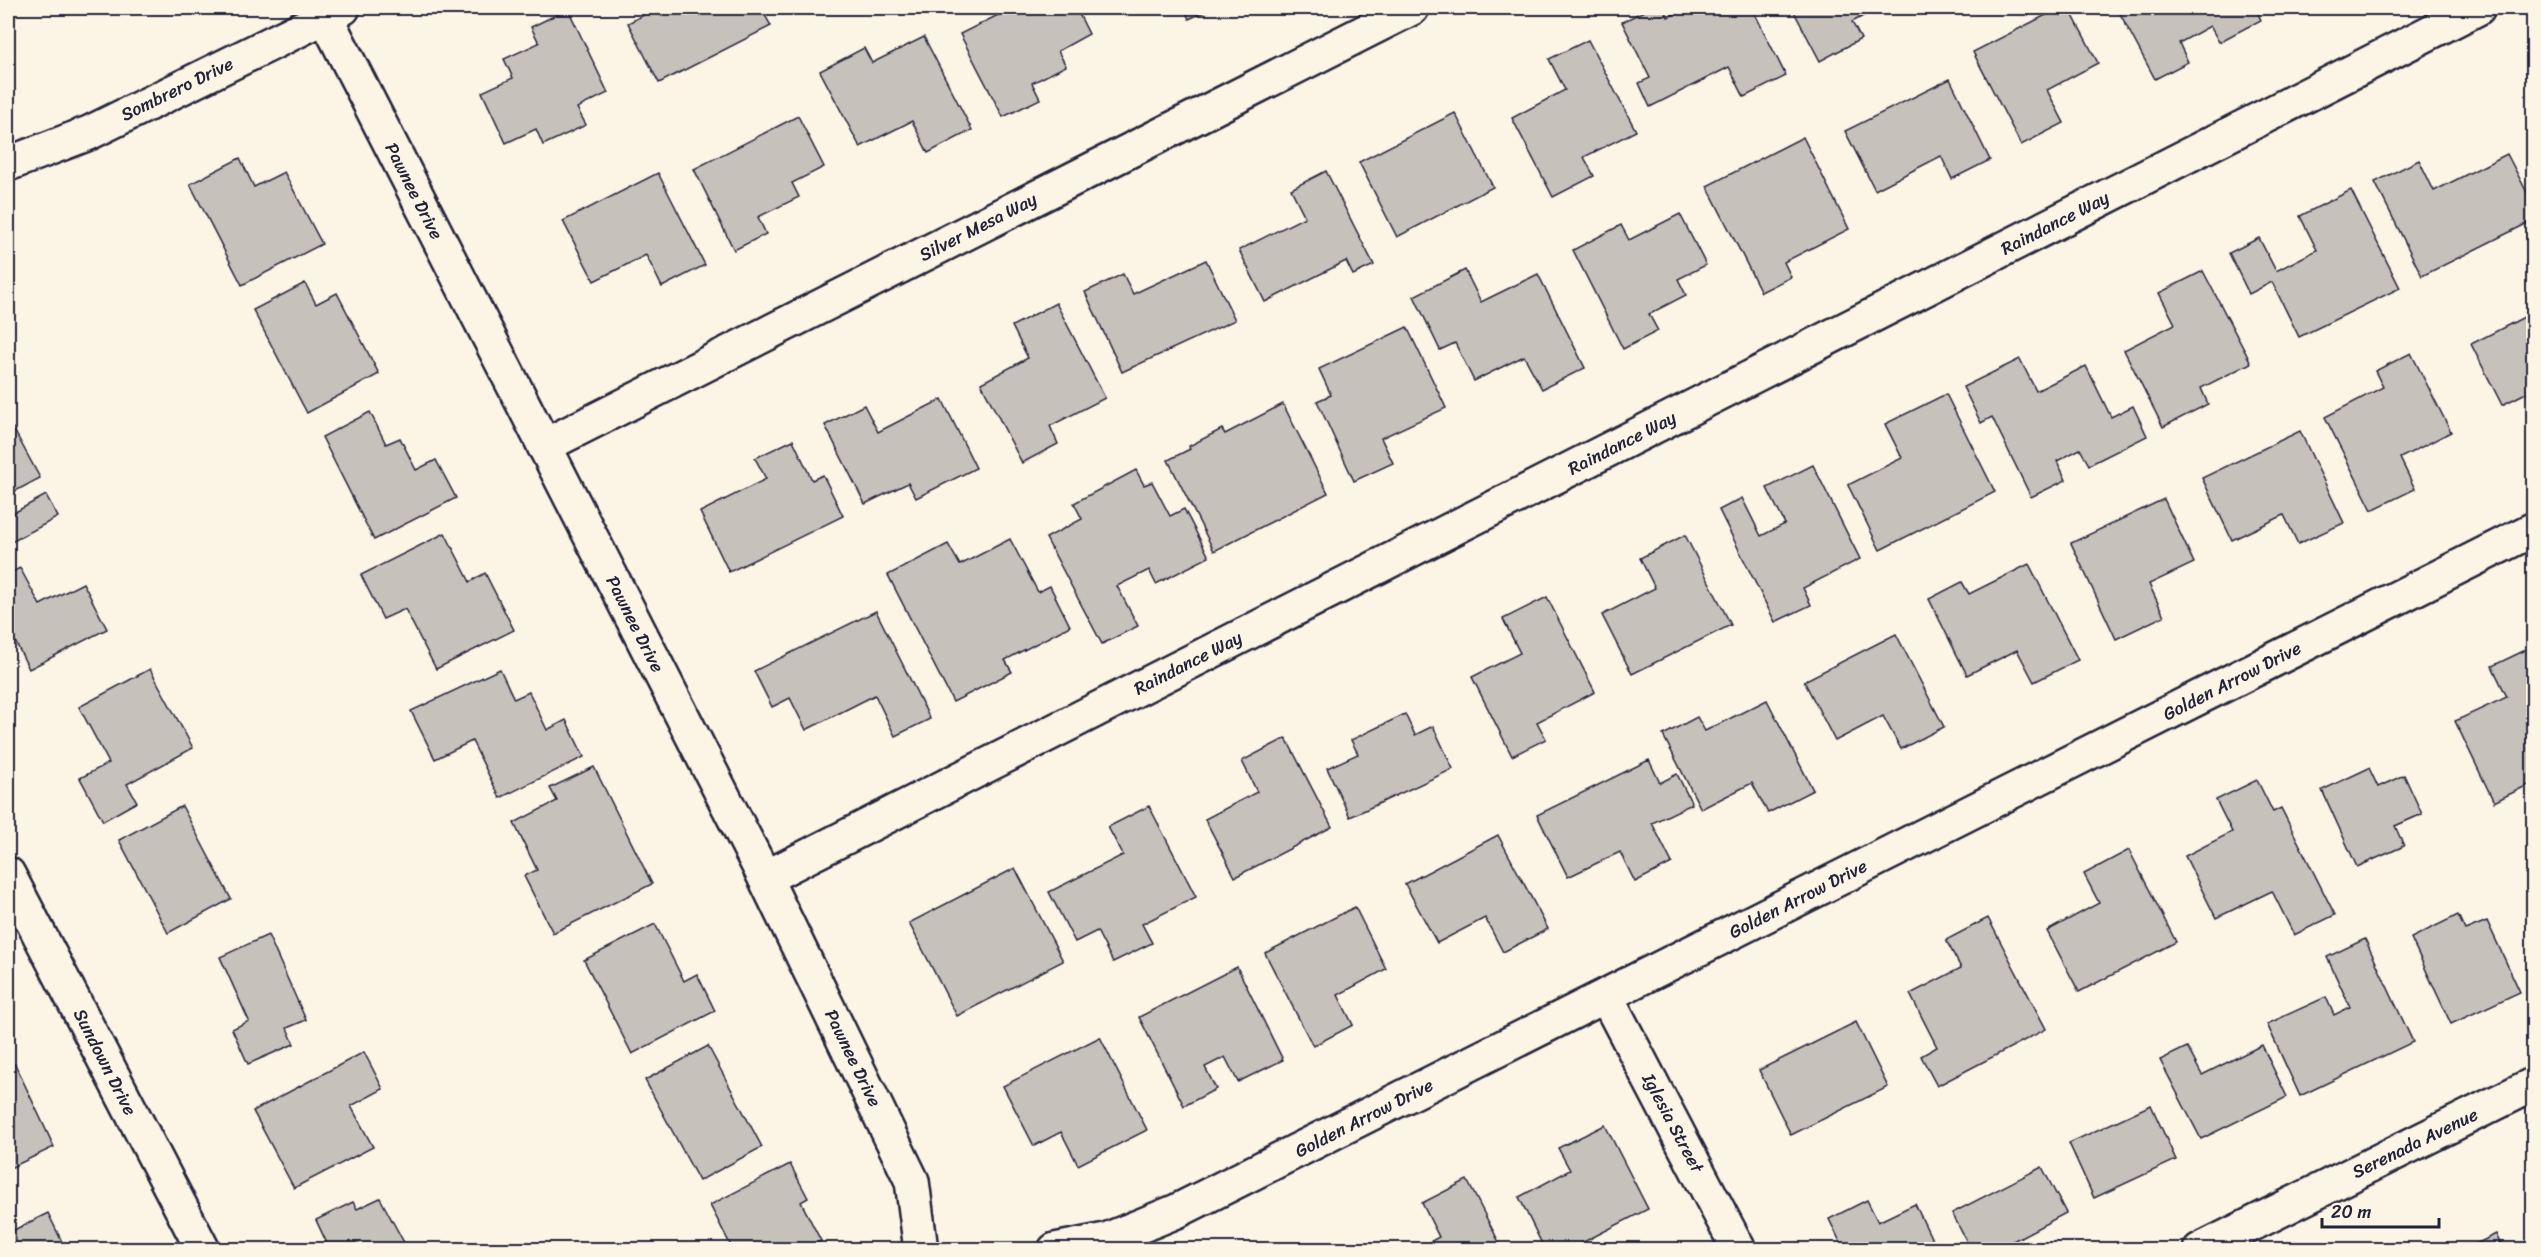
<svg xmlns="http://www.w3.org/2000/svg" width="2541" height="1257" font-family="Sriracha,sans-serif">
	<rect width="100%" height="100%" fill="#fcf5e5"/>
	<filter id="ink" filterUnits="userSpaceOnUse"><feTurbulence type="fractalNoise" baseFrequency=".0167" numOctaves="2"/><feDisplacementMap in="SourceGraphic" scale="12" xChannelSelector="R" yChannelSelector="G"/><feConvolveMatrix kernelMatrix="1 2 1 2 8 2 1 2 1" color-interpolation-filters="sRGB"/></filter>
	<g filter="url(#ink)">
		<g fill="#c6c1bb" stroke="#22223b" stroke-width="1.5">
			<path d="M657 8H761L771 26 659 83 628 23Z"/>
			<path d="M1012 8H1076L1089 34 1058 51 1066 66 1032 83 1040 99 1003 117 960 34Z"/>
			<path d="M1184 8H1213L1189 19Z"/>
			<path d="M1650 8H1663L1668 17 1687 8H1752L1786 76 1744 97 1729 67 1650 107 1639 83 1650 78 1622 22Z"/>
			<path d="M1792 8H1878L1852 22 1861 39 1820 61Z"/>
			<path d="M2060 8H2069L2098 63 2047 90 2064 123 2021 145 1973 52Z"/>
			<path d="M2117 8H2255L2261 20 2219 42 2210 26 2179 43 2188 62 2155 79Z"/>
			<path d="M568 9 608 93 577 108 586 125 543 145 536 129 506 143 482 92 513 78 504 59 539 43 531 27Z"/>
			<path d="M924 37 972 130 928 153 912 121 860 147 820 71 864 48 872 63Z"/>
			<path d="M1588 40 1636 131 1584 157 1594 176 1553 197 1512 118 1565 90 1549 59Z"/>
			<path d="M1950 79 1990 160 1952 179 1941 156 1875 190 1845 131Z"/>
			<path d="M1455 113 1493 187 1397 237 1359 162Z"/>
			<path d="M798 116 824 167 792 183 799 197 758 217 766 234 734 250 694 169Z"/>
			<path d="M1803 137 1849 229 1784 262 1791 277 1761 292 1707 186Z"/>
			<path d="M2507 154 2534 206V220L2422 276 2375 182 2419 160 2434 191Z"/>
			<path d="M240 158 254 187 284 172 322 244 242 285 190 184Z"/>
			<path d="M1326 171 1374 265 1353 275 1346 261 1265 302 1239 250 1305 217 1291 189Z"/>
			<path d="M658 173 705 265 662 287 646 255 594 281 563 221Z"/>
			<path d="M2351 190 2400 288 2299 337 2272 282 2249 294 2229 253 2259 238 2276 271 2317 250 2300 216Z"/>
			<path d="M1680 214 1706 265 1678 279 1686 295 1649 314 1658 331 1623 349 1573 250 1621 225 1629 240Z"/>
			<path d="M1206 260 1235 320 1122 372 1085 292 1123 274 1133 294Z"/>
			<path d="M1465 270 1481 302 1538 274 1585 368 1542 389 1524 356 1474 381 1455 343 1440 350 1414 296Z"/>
			<path d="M2203 271 2251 363 2201 388 2208 404 2163 427 2124 350 2175 324 2159 293Z"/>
			<path d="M305 283 316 304 337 293 379 374 307 413 253 310Z"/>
			<path d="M1056 303 1105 398 1050 426 1058 444 1022 463 981 383 1028 358 1012 326Z"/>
			<path d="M2534 312V389L2502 405 2471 344Z"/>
			<path d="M1407 327 1446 408 1381 438 1393 463 1354 481 1317 401 1331 395 1319 369Z"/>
			<path d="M2411 353 2451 432 2400 458 2415 489 2372 510 2325 417 2383 387 2375 371Z"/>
			<path d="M2020 359 2036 391 2086 366 2111 417 2133 406 2147 436 2089 465 2080 449 2057 461 2066 480 2031 497 1992 417 1981 423 1963 387Z"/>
			<path d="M1946 394 1995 492 1880 550 1848 485 1902 458 1885 424Z"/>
			<path d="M942 399 976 468 916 498 908 483 865 504 825 425 864 405 878 432Z"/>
			<path d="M1283 404 1328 493 1214 551 1168 460 1190 449 1189 446 1222 429 1225 434Z"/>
			<path d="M370 412 386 444 400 438 416 470 436 460 456 498 374 540 322 437Z"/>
			<path d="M13 428 40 478 8 495V431Z"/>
			<path d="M2300 431 2344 523 2298 544 2284 515 2232 540 2202 478Z"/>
			<path d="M793 440 812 480 823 475 843 516 729 572 700 512 766 479 755 458Z"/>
			<path d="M1813 465 1860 559 1803 588 1811 605 1775 622 1719 510 1742 498 1761 536 1785 524 1767 488Z"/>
			<path d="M1136 470 1144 485 1152 482 1170 516 1184 509 1209 557 1156 584 1149 570 1117 586 1138 626 1102 644 1046 538 1082 519 1074 503Z"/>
			<path d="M46 495 58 517 8 544V516Z"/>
			<path d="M2164 499 2194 563 2149 584 2164 616 2116 639 2071 543Z"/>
			<path d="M445 533 470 582 485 573 514 630 436 669 405 609 383 619 361 575Z"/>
			<path d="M1685 535 1731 625 1632 674 1602 615 1655 588 1640 558Z"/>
			<path d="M1010 539 1038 592 1050 586 1070 626 1005 660 1012 672 953 702 888 575 948 544 960 565Z"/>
			<path d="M2029 564 2078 660 2034 682 2017 650 1967 675 1929 599 1962 582 1969 594Z"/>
			<path d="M20 568 40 605 83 583 107 629 29 669 8 627V574Z"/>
			<path d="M1547 597 1595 692 1537 722 1546 739 1512 756 1472 677 1520 653 1503 619Z"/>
			<path d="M876 611 930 719 895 736 875 695 806 730 790 698 772 707 754 671Z"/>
			<path d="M1896 634 1944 727 1901 749 1883 716 1835 741 1804 681Z"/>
			<path d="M2534 646V782L2494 802 2455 721 2507 697 2492 666Z"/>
			<path d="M150 669 193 748 127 784 137 802 103 821 80 778 109 763 79 707Z"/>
			<path d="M500 669 514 699 529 692 547 730 566 720 584 757 500 798 472 741 435 759 411 711Z"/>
			<path d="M1767 700 1813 790 1768 813 1752 783 1701 809 1663 735 1697 717 1705 731Z"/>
			<path d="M1405 714 1415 735 1433 726 1453 769 1350 817 1327 768 1358 754 1351 740Z"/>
			<path d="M1286 738 1332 827 1235 877 1205 819 1257 792 1242 761Z"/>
			<path d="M1649 760 1660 783 1677 774 1692 804 1652 823 1672 863 1635 882 1620 852 1568 877 1537 815Z"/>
			<path d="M594 767 652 884 553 933 524 876 537 870 514 823 557 801 550 788Z"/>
			<path d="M2369 768 2378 787 2404 775 2422 814 2395 826 2404 846 2357 867 2322 790Z"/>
			<path d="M2257 780 2273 812 2281 808 2335 915 2294 935 2272 891 2216 918 2185 856 2232 832 2216 800Z"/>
			<path d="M182 806 231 899 168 933 119 840Z"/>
			<path d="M1149 806 1196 897 1142 924 1152 943 1113 962 1097 931 1075 942 1049 892 1123 855 1108 827Z"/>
			<path d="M1498 835 1548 929 1503 952 1485 918 1437 943 1405 884Z"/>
			<path d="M2129 850 2176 942 2079 992 2047 931 2099 903 2084 874Z"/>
			<path d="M1015 868 1063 961 957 1016 909 923Z"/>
			<path d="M1355 907 1386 969 1338 995 1353 1025 1313 1046 1265 953Z"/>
			<path d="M2458 915 2465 930 2487 921 2520 992 2451 1024 2411 938Z"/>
			<path d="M1988 918 2046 1029 1937 1086 1921 1056 1937 1047 1910 994 1961 968 1946 940Z"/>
			<path d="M655 924 684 981 697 974 715 1011 632 1054 584 960Z"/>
			<path d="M268 935 306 1020 287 1028 294 1044 248 1064 232 1029 249 1021 220 957Z"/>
			<path d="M2365 939 2413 1042 2300 1096 2267 1024 2326 997 2334 1015 2350 1007 2327 957Z"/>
			<path d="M1237 967 1283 1060 1238 1082 1225 1057 1205 1067 1216 1089 1184 1106 1139 1017Z"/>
			<path d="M1856 1022 1888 1087 1791 1135 1759 1070Z"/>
			<path d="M1100 1037 1147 1130 1078 1165 1061 1132 1034 1146 1003 1086Z"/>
			<path d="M2262 1045 2287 1097 2201 1139 2160 1060 2187 1047 2202 1075Z"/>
			<path d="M708 1046 762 1147 699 1181 645 1080Z"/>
			<path d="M364 1052 383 1089 351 1106 373 1147 294 1188 253 1111Z"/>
			<path d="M15 1064 54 1147 8 1169V1067Z"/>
			<path d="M2151 1105 2176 1160 2094 1198 2069 1143Z"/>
			<path d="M1605 1125 1648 1209 1568 1250H1545L1519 1197 1570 1170 1558 1148Z"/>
			<path d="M790 1164 808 1198 801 1202 821 1241 804 1250H733L710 1205Z"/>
			<path d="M2042 1167 2066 1213 1996 1250H1971L1952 1213Z"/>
			<path d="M1467 1180 1503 1250H1415L1439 1237 1422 1203Z"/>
			<path d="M380 1198 408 1250H330L316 1220 353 1202 357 1209Z"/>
			<path d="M1867 1200 1878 1222 1915 1204 1937 1250H1844L1829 1219Z"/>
			<path d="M48 1213 66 1250H10L8 1233Z"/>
			<path d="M2496 1234 2503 1250H2464Z"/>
		</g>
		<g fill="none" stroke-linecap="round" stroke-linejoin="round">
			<g stroke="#22223b" stroke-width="38">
				<g id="minor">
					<path d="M321 8 765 878 912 1181 921 1250"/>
					<path d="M8 164 89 133 343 8"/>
					<path d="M544 446 1412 8"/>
					<path d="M8 874 203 1250"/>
					<path d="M765 878 2478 8"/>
					<path d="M1606 996 1739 1250"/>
					<path d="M1055 1250 1106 1240 1177 1211 2534 529"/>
					<path d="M2200 1250 2534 1084"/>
				</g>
			</g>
			<use href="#minor" stroke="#fcf5e5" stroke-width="33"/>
		</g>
	</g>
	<g text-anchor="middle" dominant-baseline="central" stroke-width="5" stroke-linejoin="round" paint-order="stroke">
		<g font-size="18" fill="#22223b" stroke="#fcf5e5">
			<text transform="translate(177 89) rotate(-26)">Sombrero Drive</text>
			<text transform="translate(414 191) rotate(63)">Pawnee Drive</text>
			<text transform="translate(2055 223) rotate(-27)">Raindance Way</text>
			<text transform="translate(978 227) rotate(-27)">Silver Mesa Way</text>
			<text transform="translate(1622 443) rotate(-27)">Raindance Way</text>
			<text transform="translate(635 624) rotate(63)">Pawnee Drive</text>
			<text transform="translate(1188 663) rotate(-27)">Raindance Way</text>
			<text transform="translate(2232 681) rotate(-27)">Golden Arrow Drive</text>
			<text transform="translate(1798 899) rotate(-27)">Golden Arrow Drive</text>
			<text transform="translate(853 1058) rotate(64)">Pawnee Drive</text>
			<text transform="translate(105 1062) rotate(63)">Sundown Drive</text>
			<text transform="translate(1364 1118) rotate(-27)">Golden Arrow Drive</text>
			<text transform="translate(1673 1123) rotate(62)">Iglesia Street</text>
			<text transform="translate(2415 1143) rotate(-26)">Serenada Avenue</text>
		</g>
	</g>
	<rect width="2541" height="1257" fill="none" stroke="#fcf5e5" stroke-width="30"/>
	<rect x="15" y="15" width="2511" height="1227" fill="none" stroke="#22223b" stroke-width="2" filter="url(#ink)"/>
	<path d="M2322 1218v9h117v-9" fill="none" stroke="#22223b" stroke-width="3"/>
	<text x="2331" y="1218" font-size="18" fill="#22223b" stroke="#fcf5e5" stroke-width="4.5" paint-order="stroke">20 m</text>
</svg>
